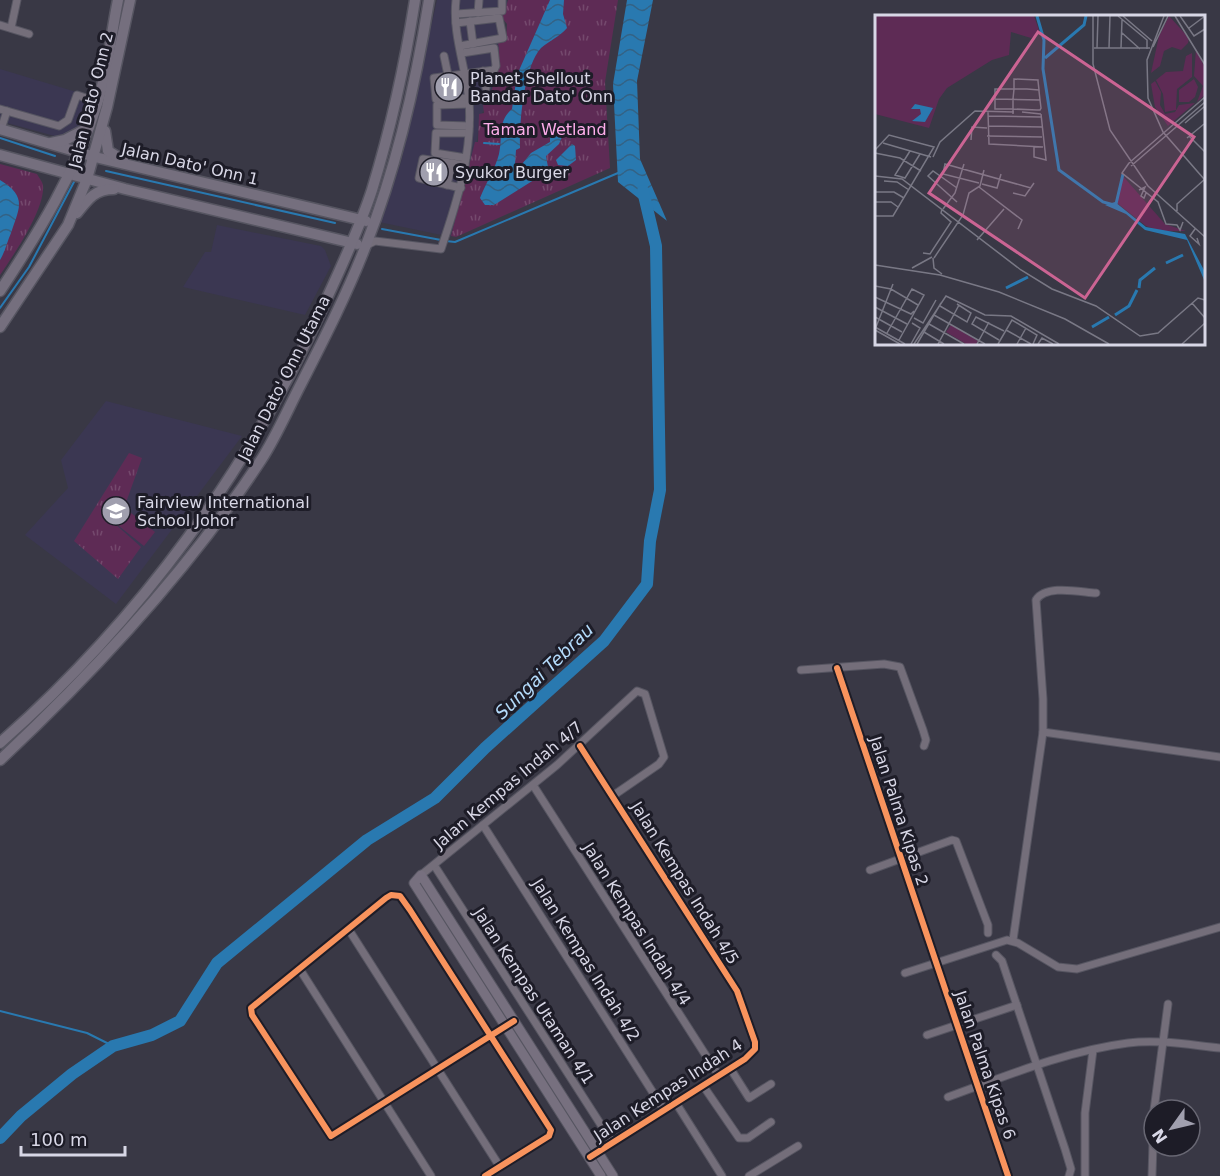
<svg xmlns="http://www.w3.org/2000/svg" width="1220" height="1176" font-family="'DejaVu Sans',sans-serif">
	<defs>
		<pattern id="grass-tufts" width="24" height="20" patternUnits="userSpaceOnUse" patternTransform="scale(1.5)"><rect width="24" height="20" fill="#5e2b55"/><path d="M3 7l-1-3M5 7V3M7 7l1-3M15 17l-1-3M17 17v-4M19 17l1-3" fill="none" stroke="#74496d"/></pattern>
		<pattern id="water-waves" width="16" height="10" patternUnits="userSpaceOnUse" patternTransform="scale(1.5)"><rect width="16" height="10" fill="#2979b0"/><path d="M0 5q4-4 8 0t8 0" fill="none" stroke="#336285"/></pattern>
	</defs>
	<rect width="100%" height="100%" fill="#393845"/>
	<g fill="#3b3752">
		<path d="M437 0H507L508 3 503 13 505 39 499 70 488 104 480 116 477 141 451 237 379 222 401 162Z"/>
		<path d="M0 69 93 97 79 129 58 137 0 121Z"/>
		<path d="M217 225 321 246 325 250 331 266 305 315 183 287 205 252H211Z"/>
		<path d="M106 401 242 436 116 604 25 535 68 488 61 460Z"/>
	</g>
	<g fill="url(#grass-tufts)">
		<path d="M508 0H618L605 82 610 168 456 237 451 236 475 142H478L479 114 484 113 483 105 488 104C493 83 502 64 498 42L506 40 507 24 500 15 504 14Z"/>
		<path d="M0 164 37 174C39 178 43 182 43 186 45 209 13 256 0 275Z"/>
		<path d="M129 453 142 458 124 508 114 523 141 547 118 579 74 541Z"/>
	</g>
	<path fill="#5e2b55" d="M126 509 155 532 144 546 115 523Z"/>
	<g fill="url(#water-waves)">
		<path d="M550 0H564L563 14 567 28C559 37 549 41 541 48 524 66 519 124 520 148L516 150 515 164H522L531 153 550 142V134L545 127 548 125 564 128 569 134 562 137 559 144 546 156 548 167 545 173 494 205H485L480 198C485 185 496 167 499 154 503 137 497 122 512 109L517 75Z"/>
		<path d="M627 0H653L637 81 640 159 667 221 618 182 613 84Z"/>
		<path d="M572 144 575 146 576 160 568 166 558 165 556 160Z"/>
		<path d="M0 180C28 197 19 208 11 233 7 242 5 252 0 260Z"/>
	</g>
	<g fill="none" stroke-linecap="round" stroke-linejoin="round">
		<g stroke="#2979b0" stroke-width="2">
			<path d="M118 33 124 0"/>
			<path d="M0 138 55 156"/>
			<path d="M484 143 499 144"/>
			<path d="M106 171 335 223"/>
			<path d="M382 229 441 240"/>
			<path d="M446 241 455 242 618 173"/>
			<path d="M0 308 29 267 75 180"/>
			<path d="M0 1011 87 1033 113 1046"/>
		</g>
		<path stroke="#2979b0" stroke-width="12" d="M0 1138 21 1116 72 1074 113 1046 152 1035 180 1021 217 963 367 840 435 798 485 748 604 641 647 584 650 541 660 490 656 246 643 191"/>
		<g stroke="#565561" stroke-width="9">
			<g id="street">
				<path d="M478 13 479 0"/>
				<path d="M456 14 502 11V0"/>
				<path d="M470 21 473 44"/>
				<path d="M456 23 499 18 503 38 460 46"/>
				<path d="M0 25 29 34"/>
				<path d="M11 28 17 0"/>
				<path d="M462 53 494 48 496 66 494 70 434 78 436 99 469 98"/>
				<path d="M444 56 448 75"/>
				<path d="M483 71 486 88"/>
				<path d="M0 109 59 126 68 120 77 95 98 102"/>
				<path d="M469 126 437 125V105L469 104"/>
				<path d="M1 129 7 111"/>
				<path d="M466 158 435 153 436 133H468"/>
				<path d="M447 185 452 163"/>
				<path d="M461 188 419 178 423 159 465 165"/>
				<path d="M367 245 375 241 441 249C457 202 473 152 469 101 466 68 452 33 456 0"/>
				<path d="M837 668 1008 1176"/>
				<path d="M801 670 884 664 900 667 923 730 926 740 924 746"/>
				<path d="M1043 732 1220 757"/>
				<path d="M580 746 737 991 755 1042V1049L745 1059 590 1157"/>
				<path d="M533 785 719 1076"/>
				<path d="M483 825 664 1110"/>
				<path d="M434 865 612 1142"/>
				<path d="M870 870 952 840 956 841 988 925V933"/>
				<path d="M421 875 557 765 637 691 645 694 664 757 659 764 614 795"/>
				<path d="M349 930 500 1167"/>
				<path d="M1013 940 1043 732V699L1036 600C1046 584 1080 592 1096 593"/>
				<path d="M996 955 1002 961 1065 1149 1071 1169 1069 1176"/>
				<path d="M299 968 431 1176"/>
				<path d="M905 973 1007 940 1018 943 1058 967 1077 969 1220 927"/>
				<path d="M927 1035 1017 1005"/>
				<path d="M730 1068 749 1098 771 1084"/>
				<path d="M704 1087 739 1138H748L771 1122"/>
				<path d="M948 1097C1006 1076 1066 1051 1128 1043 1158 1039 1190 1045 1220 1048"/>
				<path d="M676 1103 722 1176"/>
				<path d="M1154 1110 1168 1004"/>
				<path d="M485 1176 549 1136 551 1130 410 910 400 896 391 895 386 898 251 1008 252 1015 331 1136C391 1099 450 1062 509 1024"/>
				<path d="M749 1176 798 1146"/>
				<path d="M1085 1176V1113L1093 1050"/>
				<path d="M1152 1176 1154 1111"/>
			</g>
		</g>
		<g stroke="#565561" stroke-width="11">
			<path id="secondary" d="M601 1176 414 883 421 875 613 1176"/>
		</g>
		<g stroke="#565561" stroke-width="13">
			<g id="primary">
				<path d="M0 129 95 157 366 221"/>
				<path d="M105 131 108 151 123 160"/>
				<path d="M51 143 65 140 88 128"/>
				<path d="M0 155 125 189 357 244"/>
				<path d="M77 213C88 199 95 189 114 189"/>
				<path d="M0 291C39 232 76 172 97 104 108 71 111 34 118 0"/>
				<path d="M0 327 68 225 87 179 107 107 130 0"/>
				<path d="M0 743C140 620 251 468 327 298 343 263 360 227 372 190 391 128 405 64 415 0"/>
				<path d="M0 760C96 670 188 571 261 460 276 437 288 409 301 384 324 339 348 292 366 245 397 166 416 83 429 0"/>
			</g>
		</g>
		<use href="#street" stroke="#746e7a" stroke-width="7"/>
		<use href="#secondary" stroke="#77707f" stroke-width="9"/>
		<use href="#primary" stroke="#756f7e" stroke-width="10"/>
		<g stroke="#1d1c27" stroke-width="10">
			<g id="cycleway">
				<path d="M837 668 1008 1176"/>
				<path d="M580 746 737 991 755 1042V1049L745 1059 590 1157"/>
				<path d="M485 1176 549 1136 551 1130 410 910 400 896 391 895 386 898 251 1008 252 1015 331 1136C392 1098 453 1060 514 1021"/>
			</g>
		</g>
		<use href="#cycleway" stroke="#f8935d" stroke-width="6"/>
	</g>
	<defs>
		<g id="restaurant-disc" transform="scale(1.5)"><circle r="9.5" fill="#a09fae" stroke="#1d1c27"/><path d="M-5-6h1v4h1v-4h1v4h1v-4h1v5L-1.5 .5V6h-2V.5L-5-1ZM5-6V6H3V1.5H1.5Q1.5-4 5-6Z" fill="#fff"/></g>
		<g id="school-disc" transform="scale(1.5)"><circle r="9.5" fill="#a09fae" stroke="#1d1c27"/><path d="M0-5L7-2L0 1L-7-2ZM-4 1L0 2.5L4 1V4Q0 6-4 4Z" fill="#fff"/></g>
	</defs>
	<g fill-rule="evenodd">
		<use href="#restaurant-disc" x="449" y="87"/>
		<use href="#restaurant-disc" x="434" y="172"/>
		<use href="#school-disc" x="116" y="511"/>
	</g>
	<g text-anchor="middle" dominant-baseline="central" stroke-width="6" stroke-linejoin="round" paint-order="stroke">
		<g font-size="16" fill="#d8d7e6" stroke="#1d1c27" text-anchor="start">
			<text x="470" y="78">Planet Shellout<tspan x="470" dy="18">Bandar Dato' Onn</tspan></text>
			<text x="455" y="172">Syukor Burger</text>
			<text x="137" y="502">Fairview International<tspan x="137" dy="18">School Johor</tspan></text>
		</g>
		<g font-size="16" fill="#d8d7e6" stroke="#1d1c27">
			<text transform="translate(91 100) rotate(-76)">Jalan Dato' Onn 2</text>
			<text transform="translate(190 164) rotate(13)">Jalan Dato' Onn 1</text>
			<text transform="translate(284 378) rotate(-63)">Jalan Dato' Onn Utama</text>
			<text transform="translate(508 785) rotate(-40)">Jalan Kempas Indah 4/7</text>
			<text transform="translate(899 811) rotate(72)">Jalan Palma Kipas 2</text>
			<text transform="translate(685 883) rotate(58)">Jalan Kempas Indah 4/5</text>
			<text transform="translate(637 924) rotate(58)">Jalan Kempas Indah 4/4</text>
			<text transform="translate(586 960) rotate(58)">Jalan Kempas Indah 4/2</text>
			<text transform="translate(534 996) rotate(57)">Jalan Kempas Utaman 4/1</text>
			<text transform="translate(985 1065) rotate(71)">Jalan Palma Kipas 6</text>
			<text transform="translate(668 1090) rotate(-33)">Jalan Kempas Indah 4</text>
		</g>
		<g font-size="16" fill="#fdadea" stroke="#1d1c27">
			<text x="545" y="129">Taman Wetland</text>
		</g>
		<g font-size="18" font-style="italic" fill="#b4dbfb" stroke="#1d1c27">
			<text transform="translate(544 671) rotate(-44)">Sungai Tebrau</text>
		</g>
	</g>
	<g transform="translate(875 15)">
		<rect width="330" height="330" fill="#393845"/>
		<path d="M0 1H159L165 18 156 23 136 17 134 40 117 45 72 73 64 84 54 113 0 99ZM294 1 314 23 313 28 306 35 297 32 289 36 285 51 276 58 284 21ZM321 34 330 53V80L322 87 328 71 319 61ZM317 38V62L302 74 301 95 290 97 288 79 281 65 291 57 308 56 311 41ZM319 64 323 72 320 82 314 87H304V75ZM280 66 286 77 285 90 290 99 300 97 304 90 320 88 293 111 280 92 276 69ZM247 160 290 209 311 216H285L271 211 242 188ZM76 310 103 326 101 329H91L71 317Z" fill="#5e2b55"/>
		<path d="M40 89 58 93 50 107 37 106 46 99 45 94H36ZM240 187 271 212 310 219 330 257V267L312 225 270 215 251 199 230 190Z" fill="#2979b0"/>
		<path fill="none" stroke="#2979b0" stroke-width="3" d="M162 1 169 25 168 54 184 155 228 187 239 190M170 43 209 10 211 1M241 189 248 159M291 248 308 240M131 273 153 262M264 273 265 265 280 253M240 300 254 291 262 275M217 312 234 302"/>
		<path fill="none" stroke="#797885" stroke-width="1.5" d="M218 1V49L235 115 273 171 330 222M243 1 272 25V34M248 1 277 26M289 1 272 45 273 83 288 117 329 164M300 1 330 50M305 1 319 21 330 14M314 13 330 1M246 17 265 34M278 32 293 1M219 33H275M222 33 223 1M234 33 235 1M246 33 247 5M120 84 165 85M113 97 114 129 168 132M147 97 166 99M138 99V84L139 74V64L163 65V66L164 75V76L165 85 166 93 165 95H162L138 94H120V74H152L164 75M113 101 166 102M310 108 330 91M113 111 167 112M112 121 167 122M314 121 330 137M312 123 329 109M96 125 97 112 112 113M8 128 56 142M159 132V142L171 145 166 99M0 135 14 120 59 132 18 201H0M35 136 20 160 30 163 45 139M0 138 25 143 46 156M58 142 65 127 100 96 139 97M254 148 247 158 283 187 291 209 302 210 305 215 308 207M254 148 330 82M256 151 330 87M0 161 27 164 146 255 177 274 221 291 265 321 283 318 323 283 330 285M9 166 22 167 34 175M104 168 68 159 70 149 156 173M107 169 122 173 126 159M104 172 147 205 143 214M264 175 270 172 266 181 269 183 271 178M0 177H19L29 183M138 178 150 181 159 168M0 187H16L23 192M82 187 53 161 58 156 82 173M68 194 80 178 89 149M302 196V189L330 164M320 214 315 221 324 229 322 223M102 225 129 194M48 238 55 239 76 207 66 198 67 194M58 243 59 253 67 259M59 243 88 200 94 178 105 171 109 155M0 250 65 260 124 277 190 304 234 329M37 253 57 242M0 271 16 274 43 290M0 282 36 299 39 296M317 288 330 303M65 291 92 307 96 298 82 289M0 292 32 309M59 300 110 329M0 302 27 317M39 303 48 308 61 285M54 309 89 329M0 312 30 329M1 312 18 269M0 315 25 329M131 315 156 329M49 317 69 329M12 318 37 274 49 280 24 325M124 325 97 309 101 302 129 316M36 329 45 313 37 308M39 329 71 281 110 300 136 301 184 329M42 329 66 288M63 329 84 290M102 329 114 307M123 329 137 305 162 320 158 329M142 329 151 313M163 329 167 323 178 329M307 329 330 308"/>
		<path fill="#cb6493" fill-opacity="0.15" stroke="#cb6493" stroke-width="3" d="M163 17 319 122 210 283 54 178Z"/>
		<rect width="330" height="330" fill="none" stroke="#d8d7e6" stroke-width="3"/>
	</g>
	<g transform="translate(1172 1128) rotate(236)"><circle r="28" fill="#1d1c27" stroke="#686773" stroke-width="1.5"/>
	<path d="M0-4.5L10 22L0 15L-10 22Z" fill="#a09fae"/>
	<text y="-9" font-size="16" font-weight="bold" text-anchor="middle" fill="#d8d7e6">N</text>
	</g>
	<path d="M21 1146v9h104v-9" fill="none" stroke="#d8d7e6" stroke-width="3"/>
	<text x="30" y="1146" font-size="18" fill="#d8d7e6" stroke="#1d1c27" stroke-width="4.5" paint-order="stroke">100 m</text>
</svg>
